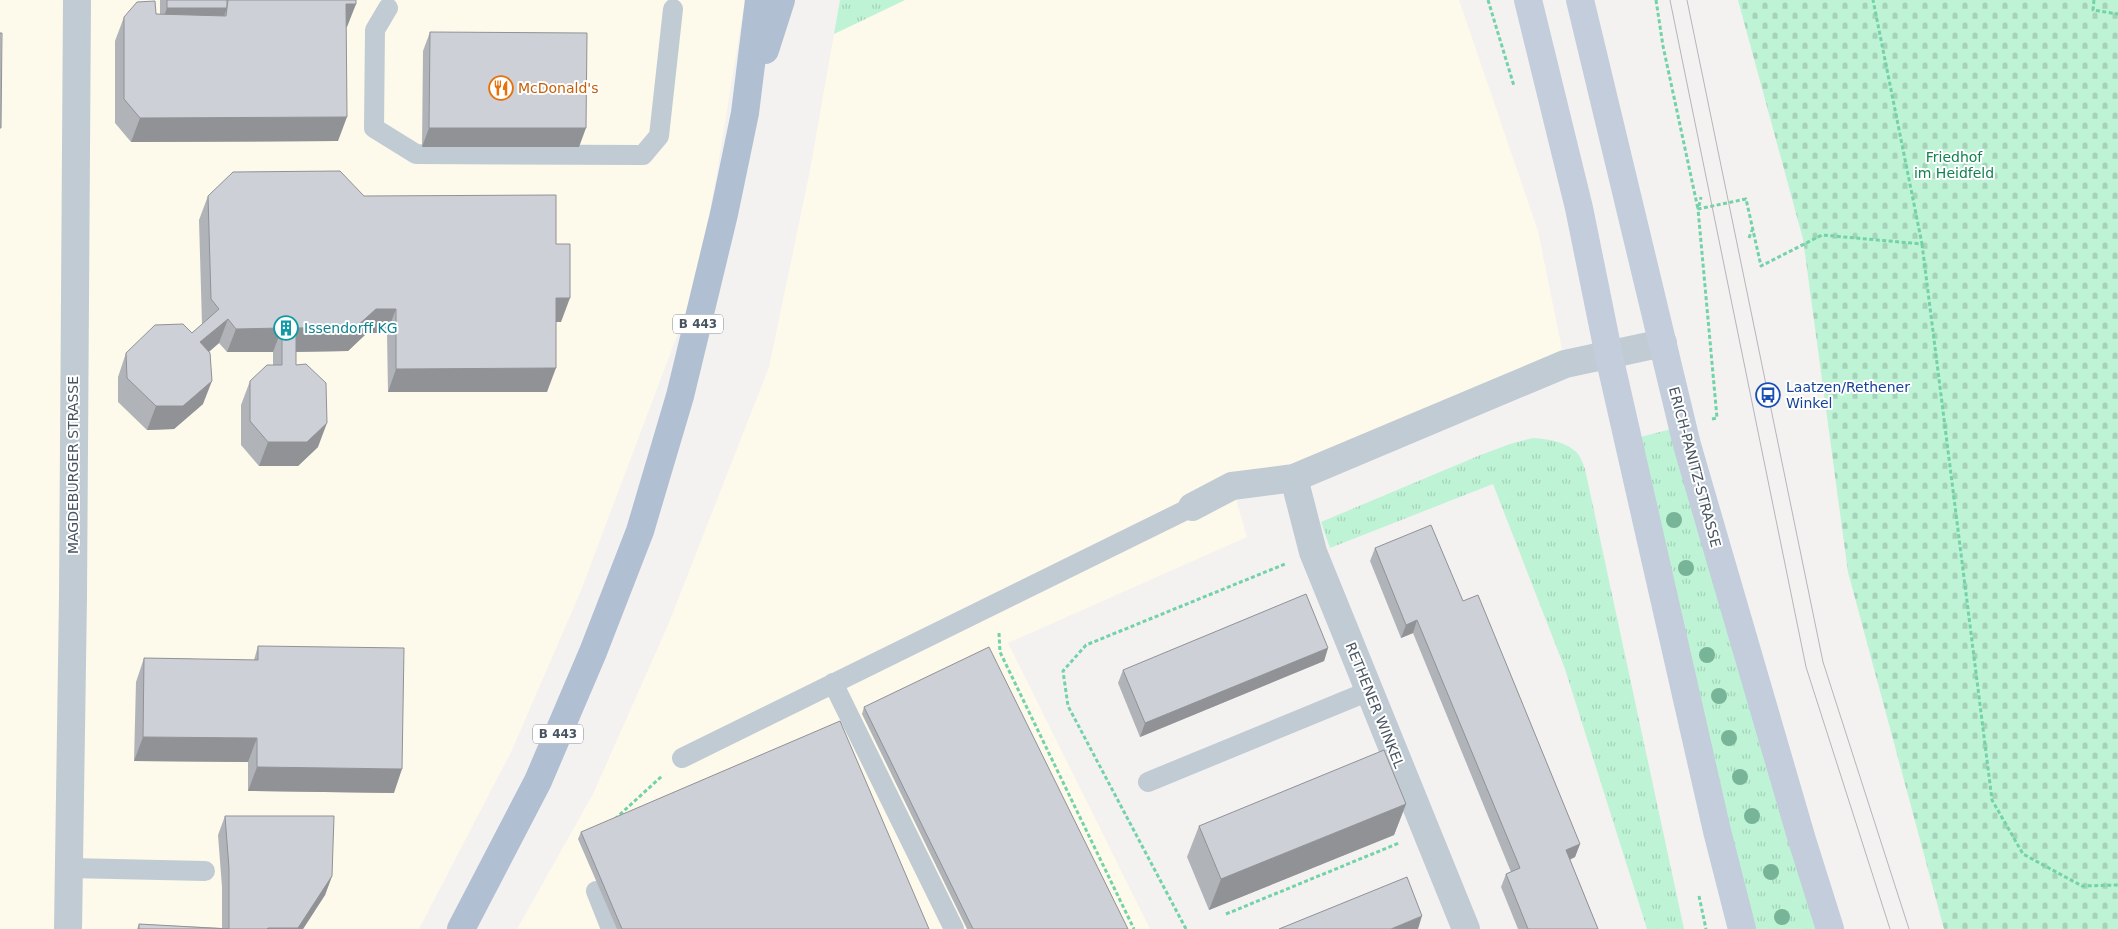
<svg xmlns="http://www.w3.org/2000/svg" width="2118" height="929" font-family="'DejaVu Sans',sans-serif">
	<defs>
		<pattern id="grass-tufts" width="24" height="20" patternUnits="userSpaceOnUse" patternTransform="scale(1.25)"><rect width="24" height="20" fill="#bef3d5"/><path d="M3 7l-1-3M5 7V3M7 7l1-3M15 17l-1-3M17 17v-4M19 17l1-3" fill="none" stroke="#a5d2b9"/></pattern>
		<pattern id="cemetery-stones" width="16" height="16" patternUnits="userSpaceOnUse" patternTransform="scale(1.25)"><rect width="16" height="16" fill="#bef3d5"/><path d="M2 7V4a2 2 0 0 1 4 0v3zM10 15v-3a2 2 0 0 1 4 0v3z" fill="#a5d2b9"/></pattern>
	</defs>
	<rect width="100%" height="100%" fill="#f4f1f1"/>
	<g fill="#fdf9eb">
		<path d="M0 0H745L715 184 694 291 580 593 512 750 419 929H0Z"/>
		<path d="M905 0H1459L1538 231 1565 364 1232 486 1247 537 1008 643 1150 929H517L593 794 668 625 769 367 810 170 834 34Z"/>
	</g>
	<g fill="url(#grass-tufts)">
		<path d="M840 0H905L834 34Z"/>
		<path d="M1683 426 1830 929H1742L1629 440Z"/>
		<path d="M1533 438C1548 439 1568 442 1578 454 1581 458 1583 464 1585 469L1684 929H1647L1565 669 1493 484 1330 548 1321 522 1478 456 1510 444Z"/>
	</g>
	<path fill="url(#cemetery-stones)" d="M1738 0H2118V929H1944L1848 572 1803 239Z"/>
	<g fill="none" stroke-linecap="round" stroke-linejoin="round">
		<g stroke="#73d3a8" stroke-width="3" stroke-dasharray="4 2.5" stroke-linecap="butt">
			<path d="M1488 0 1514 86"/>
			<path d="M1656 0 1663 46 1698 209"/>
			<path d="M2094 0 2093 10 2118 14"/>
			<path d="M1699 206 1701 197"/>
			<path d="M1749 238 1752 230"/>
			<path d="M1922 244 1992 800 2023 854 2082 886 2118 885"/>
			<path d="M1712 419 1717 418 1698 209 1746 199 1761 266 1822 235 1922 244 1873 0"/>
			<path d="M999 633 1000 652 1134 929"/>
			<path d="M615 819 662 776"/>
			<path d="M1699 896 1706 929"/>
			<path d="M1226 914 1399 843"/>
			<path d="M1186 929 1068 706 1063 671 1086 645 1285 564"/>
		</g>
		<g stroke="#c1cbd4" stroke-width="20">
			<path d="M388 8 375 30 374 128 416 154 643 155 659 136 673 9"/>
			<path d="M833 683 954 929"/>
			<path d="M682 758 1192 507"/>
			<path d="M1148 782 1369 691"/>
			<path d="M69 868 205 871"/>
			<path d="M596 891 611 929"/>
		</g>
		<g stroke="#c1cbd4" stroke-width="28">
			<path d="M1294 478 1313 552 1466 929"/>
			<path d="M1192 507 1232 486 1294 478 1565 364 1663 343"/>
			<path d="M68 929 73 597 77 0"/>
		</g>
		<g stroke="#c3cddb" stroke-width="28">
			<path d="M1528 0 1579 208 1609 356 1717 831 1742 929"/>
			<path d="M1580 0 1687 445 1802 840 1830 929"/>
		</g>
		<g stroke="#b0bfd1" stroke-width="28">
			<path d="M765 50 781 0"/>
			<path d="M461 929 538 781 593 652 640 531 680 396 724 214 745 113 759 0"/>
		</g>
		<g stroke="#b3b6bc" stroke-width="1">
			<path d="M1670 0 1806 667 1890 929"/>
			<path d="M1687 0 1823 662 1909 929"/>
		</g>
	</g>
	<g fill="#77b498">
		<circle cx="1674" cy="520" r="8"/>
		<circle cx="1686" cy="568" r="8"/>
		<circle cx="1707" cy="655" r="8"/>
		<circle cx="1719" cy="696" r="8"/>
		<circle cx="1729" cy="738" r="8"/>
		<circle cx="1740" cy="777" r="8"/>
		<circle cx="1752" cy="816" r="8"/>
		<circle cx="1771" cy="872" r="8"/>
		<circle cx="1782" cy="917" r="8"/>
	</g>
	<g fill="#b0b3b8">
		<path d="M160 0H356V4L346 27 338 141 131 142 115 123V41L124 17 160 14Z"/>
		<path d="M430 32 579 147H422L423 51Z"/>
		<path d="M208 196H364L556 244 561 322H556L547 392H388L387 333H367L348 351 296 352V365L318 447 298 466H259L241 445V405L250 381 273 365V352H227L219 343 209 352 203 404 174 429 147 430 118 402V377L126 353 192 333 202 324 199 220Z"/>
		<path d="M1375 548 1463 601 1580 844 1575 857 1570 860 1598 929H1518L1501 887 1506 874 1511 872 1413 633 1401 638 1370 561Z"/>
		<path d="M258 646 394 793 248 791V762L134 761 136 682 144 658 254 660Z"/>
		<path d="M1328 648 1324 661 1140 737 1118 683 1123 670Z"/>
		<path d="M864 707 1128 929H967L862 714Z"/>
		<path d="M1406 804 1394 835 1209 910 1187 857 1199 826Z"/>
		<path d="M225 816 332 876 325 895 303 929H137L139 924 222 928V887L218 835Z"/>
		<path d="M581 832 929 929H617L578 839Z"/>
	</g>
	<g fill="#909296">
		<path d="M346 4H356L347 27 337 28Z"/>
		<path d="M167 8H227L220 27H160Z"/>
		<path d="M347 117 338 141 131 142 140 118Z"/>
		<path d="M429 128H586L579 147H422Z"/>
		<path d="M556 298H570L561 322H547Z"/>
		<path d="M376 309H396L387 333H367L348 351 287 352 296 328Z"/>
		<path d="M228 319 219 343 192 366 200 342Z"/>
		<path d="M282 328 273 352H227L236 329Z"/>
		<path d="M556 368 547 392H388L396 369Z"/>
		<path d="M212 381 203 404 174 429 147 430 156 406Z"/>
		<path d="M327 423 318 447 298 466H259L268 442Z"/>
		<path d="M1417 620 1413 633 1401 638 1406 625Z"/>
		<path d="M1328 648 1324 661 1140 737 1145 723Z"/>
		<path d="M143 737 257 738 248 762 134 761Z"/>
		<path d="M257 767 402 769 394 793 248 791Z"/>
		<path d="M1406 804 1394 835 1209 910 1221 879Z"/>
		<path d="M1580 844 1575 857 1561 863 1566 850Z"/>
		<path d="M332 876 325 895 303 929H267Z"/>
		<path d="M1422 916 1418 929H1391Z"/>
	</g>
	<g fill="#cdd0d6" stroke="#909296">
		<rect x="167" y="0" width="60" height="8"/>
		<path d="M228 0H356V4H346L347 117 140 118 124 99V17L137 2 155 1 156 14 226 16Z"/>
		<path d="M430 32 587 33 586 128H429Z"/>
		<path d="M0 33H2L1 128H0Z"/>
		<path d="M340 171 364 196 556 195V244H570V298H556V368L396 369V309H376L356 327 296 328V365L306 364 326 383 327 423 307 442H268L250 421V381L267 365H282V328L236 329 228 319 200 342 210 353 212 381 183 406H156L127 378 126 353 155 325 183 324 192 333 219 309 211 299 208 196 233 172Z"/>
		<path d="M1431 525 1463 601 1478 595 1580 844 1566 850 1598 929H1528L1506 874 1520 868 1417 620 1406 625 1375 548Z"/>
		<path d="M1306 594 1328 648 1145 723 1123 670Z"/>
		<path d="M258 646 404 648 402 769 257 767V738L143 737 144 658 258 660Z"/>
		<path d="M989 647 1128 929H973L864 707Z"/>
		<path d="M840 721 929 929H622L581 832Z"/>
		<path d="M1384 750 1406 804 1221 879 1199 826Z"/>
		<path d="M225 816H334L332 876 298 928H268L267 929H139V924L229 929V868Z"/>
		<path d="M1407 877 1422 916 1391 929H1279Z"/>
	</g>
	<defs>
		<g id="restaurant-ring" transform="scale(1.25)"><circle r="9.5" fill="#fff" stroke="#e8710a" stroke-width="1.5"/><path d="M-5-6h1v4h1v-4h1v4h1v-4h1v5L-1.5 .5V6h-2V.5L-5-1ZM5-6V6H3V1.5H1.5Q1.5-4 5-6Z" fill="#e8710a"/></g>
		<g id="building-ring" transform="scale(1.25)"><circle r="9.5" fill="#fff" stroke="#0f9aa8" stroke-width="1.5"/><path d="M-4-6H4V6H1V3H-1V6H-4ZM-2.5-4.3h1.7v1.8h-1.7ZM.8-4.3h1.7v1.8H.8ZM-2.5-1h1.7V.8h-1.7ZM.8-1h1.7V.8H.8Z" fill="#0f9aa8"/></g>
		<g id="bus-ring" transform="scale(1.25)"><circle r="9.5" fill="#fff" stroke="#1a4fb4" stroke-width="1.5"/><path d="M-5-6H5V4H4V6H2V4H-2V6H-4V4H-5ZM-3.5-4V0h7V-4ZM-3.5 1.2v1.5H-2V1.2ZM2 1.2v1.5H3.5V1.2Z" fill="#1a4fb4"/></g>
	</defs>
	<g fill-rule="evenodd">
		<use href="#restaurant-ring" x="501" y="88"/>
		<use href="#building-ring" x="286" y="328"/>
		<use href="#bus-ring" x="1768" y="395"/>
	</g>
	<g text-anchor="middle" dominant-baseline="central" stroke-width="4" stroke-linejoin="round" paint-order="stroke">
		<g fill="#fff" stroke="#7f8790" stroke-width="1">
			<rect x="673" y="314.5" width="50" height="19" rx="4"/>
			<rect x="533" y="724.5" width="50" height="19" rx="4"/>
		</g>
		<g font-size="12" font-weight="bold" fill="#485460">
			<text x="698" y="324">B 443</text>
			<text x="558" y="734">B 443</text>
		</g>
		<g font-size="14" fill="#c56008" stroke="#fff" text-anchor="start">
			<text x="518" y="88">McDonald's</text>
		</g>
		<g font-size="14" fill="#11834f" stroke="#fff">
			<text x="1954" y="157">Friedhof<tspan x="1954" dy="16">im Heidfeld</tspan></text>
		</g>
		<g font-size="14" fill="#0d838f" stroke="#fff" text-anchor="start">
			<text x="304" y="328">Issendorff KG</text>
		</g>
		<g font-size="14" fill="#164399" stroke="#fff" text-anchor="start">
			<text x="1786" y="387">Laatzen/Rethener<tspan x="1786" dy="16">Winkel</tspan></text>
		</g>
		<g font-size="14" fill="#485460" stroke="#fff">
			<text transform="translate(73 465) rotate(-90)">MAGDEBURGER STRASSE</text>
			<text transform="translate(1695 467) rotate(75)">ERICH-PANITZ-STRASSE</text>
			<text transform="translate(1375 705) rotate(68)">RETHENER WINKEL</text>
		</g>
	</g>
</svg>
